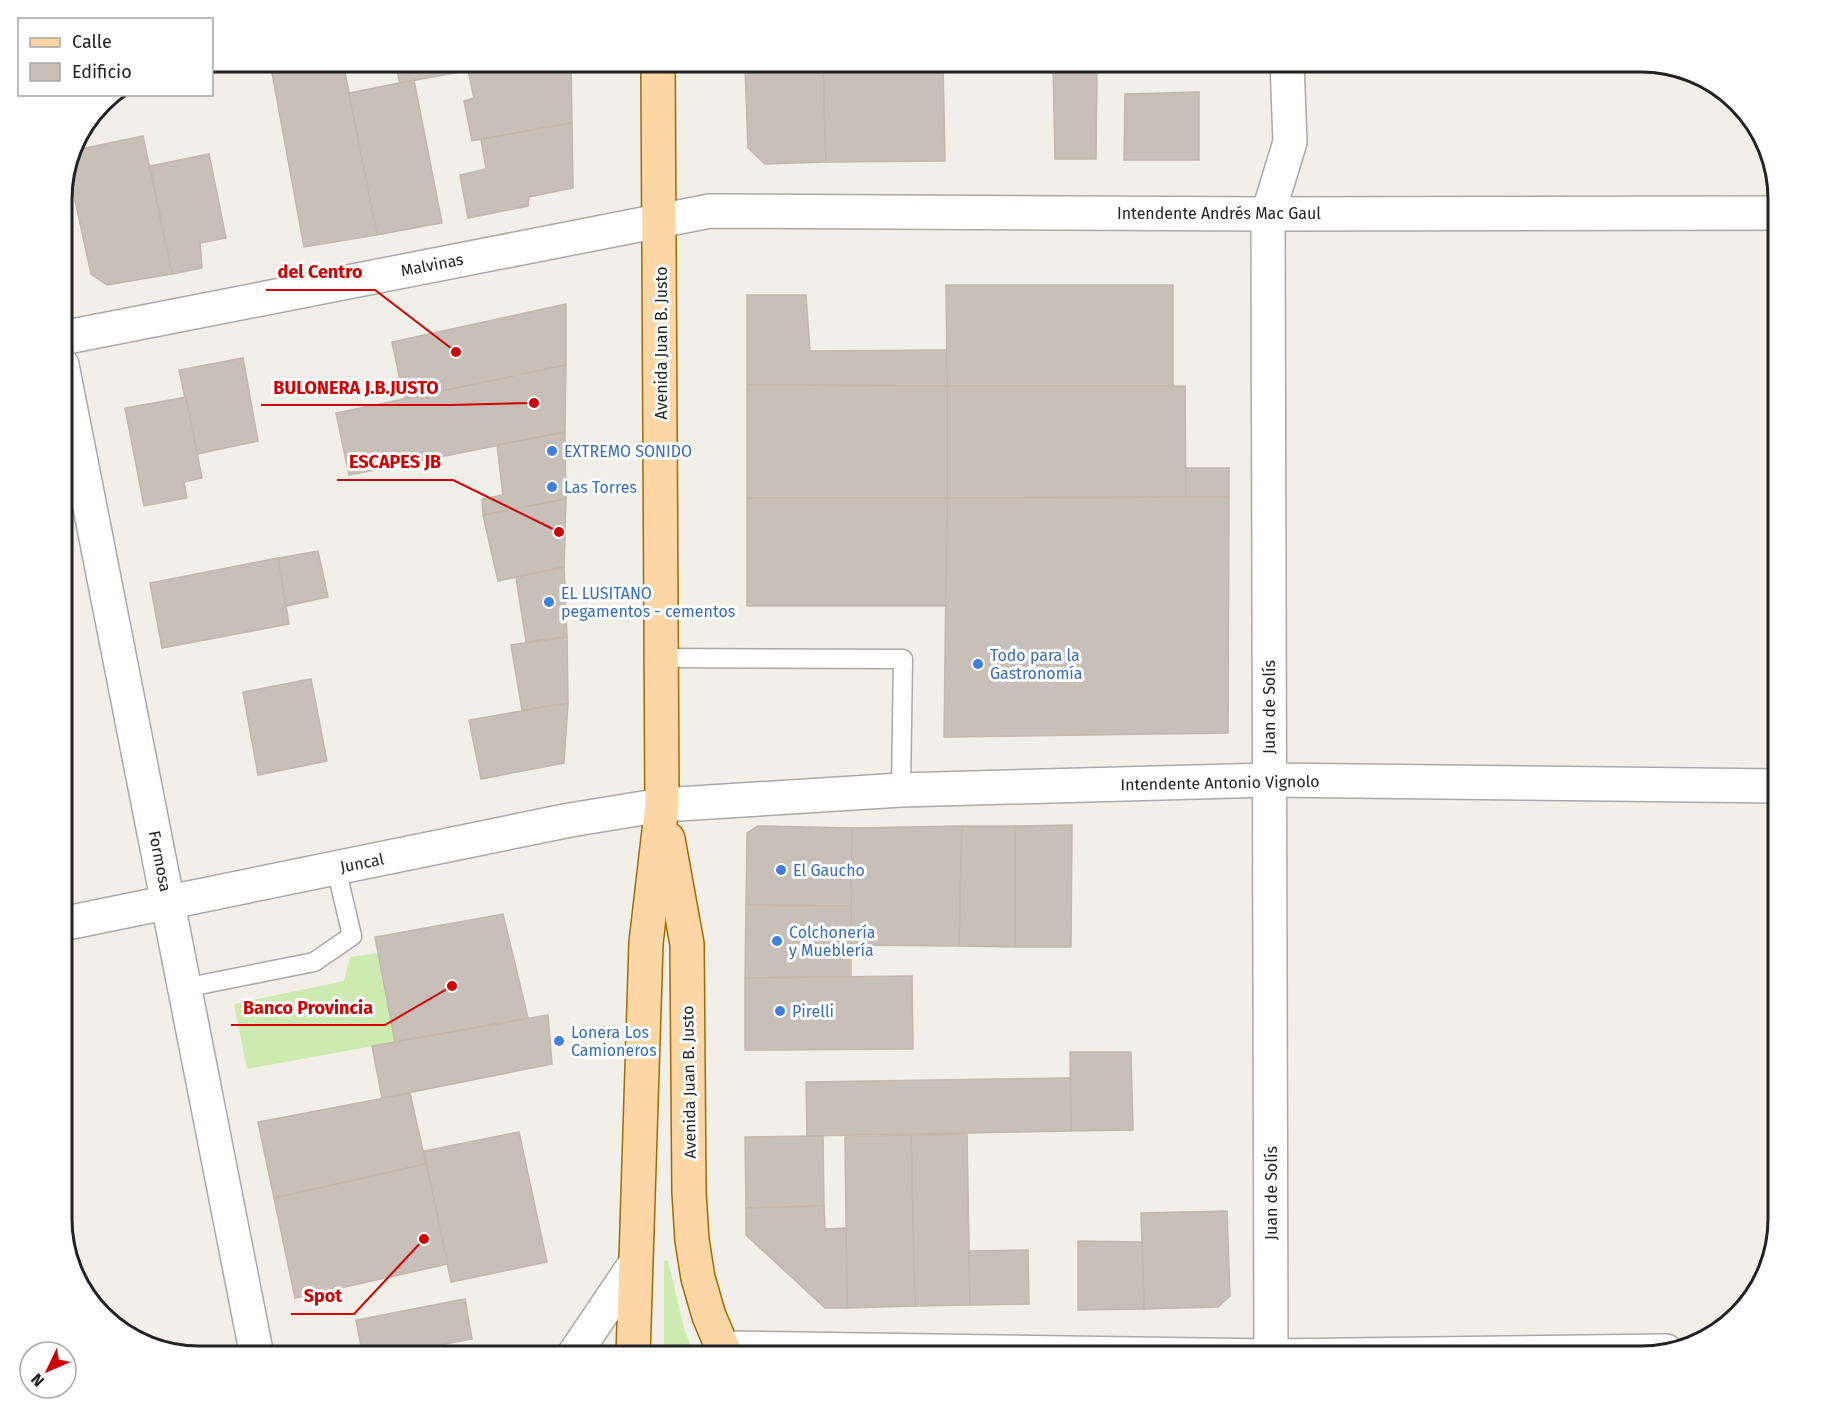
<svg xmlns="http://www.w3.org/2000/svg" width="1840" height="1418" font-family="'Fira Sans',sans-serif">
	<rect width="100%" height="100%" fill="#f2efe9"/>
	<g fill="#cdebb0">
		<path d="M378 953 395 1042 247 1069 234 1004 344 981 350 957Z"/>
		<path d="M664 1260 668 1261 684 1328 695 1356H664Z"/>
	</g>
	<g fill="#c7bfb8" stroke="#c4b6ab" stroke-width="1.5">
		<path d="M270 62H343L377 235 304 247Z"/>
		<path d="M395 62H517L400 83Z"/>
		<path d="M517 62H571L572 123 472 141 464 101 474 98 468 70Z"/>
		<path d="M757 62H823L826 162 765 164 748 148 745 67H757Z"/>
		<path d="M823 62H943L945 161 826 162Z"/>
		<path d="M1053 62H1097L1096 159H1055Z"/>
		<path d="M414 80 442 223 377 235 349 93Z"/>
		<path d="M1199 92V160H1124L1125 94Z"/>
		<path d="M572 123 573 188 529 197 528 206 468 218 460 175 486 169 481 139Z"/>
		<path d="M143 136 172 274 107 285 91 274 68 168 72 151Z"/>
		<path d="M209 154 226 238 200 243 202 268 172 274 150 166Z"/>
		<path d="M946 285H1173V386H947Z"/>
		<path d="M747 295H806L810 351 946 350 947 386 747 385Z"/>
		<path d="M566 304V365L404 399 392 342Z"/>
		<path d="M243 358 258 441 197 454 179 370Z"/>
		<path d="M566 365 565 432 349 475 336 413Z"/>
		<path d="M747 385 947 386V498H747Z"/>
		<path d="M947 386H1185L1186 497 947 498Z"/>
		<path d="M186 397 202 478 184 482 187 498 144 506 125 408Z"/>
		<path d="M565 432 566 499 483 515 482 499 503 495 497 445Z"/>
		<rect x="1186" y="468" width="43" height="29"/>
		<path d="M1229 497 1228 733 944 737 947 498Z"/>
		<path d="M747 498H947L946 606H747Z"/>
		<path d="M566 499 564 567 498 581 483 515Z"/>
		<path d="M318 551 328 597 286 606 278 558Z"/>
		<path d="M278 558 289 624 162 648 150 583Z"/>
		<path d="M564 567 567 637 526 642 516 577Z"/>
		<path d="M567 637 568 703 522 710 511 645Z"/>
		<path d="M311 679 327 761 258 775 243 692Z"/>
		<path d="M568 703 564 763 481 779 469 720Z"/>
		<path d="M1072 825 1071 947H1015V826Z"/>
		<path d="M758 826 852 828 851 906 746 905 747 833Z"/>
		<path d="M962 826 959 946 851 945 852 828Z"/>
		<path d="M962 826H1015V947L959 946Z"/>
		<path d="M746 905 851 906V977L745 978Z"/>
		<path d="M503 914 528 1018 395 1042 375 937Z"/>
		<path d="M912 976 913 1049 745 1050V978Z"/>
		<path d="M548 1015 552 1064 382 1098 372 1046Z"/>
		<path d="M1070 1052H1131L1133 1130 1071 1131Z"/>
		<path d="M1070 1078 1071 1131 807 1136 806 1082Z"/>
		<path d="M410 1093 426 1164 274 1198 258 1122Z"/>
		<path d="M519 1132 547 1262 451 1282 424 1151Z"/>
		<path d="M967 1134 970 1305 915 1306 911 1135Z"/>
		<path d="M911 1135 915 1306 847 1308 845 1137Z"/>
		<path d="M823 1136 824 1206 746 1208 745 1137Z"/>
		<path d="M426 1164 448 1264 295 1298 274 1198Z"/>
		<path d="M824 1206 825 1229 846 1228 847 1308H825L746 1235V1208Z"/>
		<path d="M1227 1211 1230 1296 1218 1307 1144 1309 1141 1213Z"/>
		<path d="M1078 1241 1142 1242 1144 1309 1078 1310Z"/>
		<path d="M1028 1250 1029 1304 970 1305 969 1251Z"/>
		<path d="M465 1299 472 1339 380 1356H363L356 1320Z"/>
	</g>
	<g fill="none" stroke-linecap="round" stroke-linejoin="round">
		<g stroke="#a9a9a9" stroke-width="21">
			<g id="service">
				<path d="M662 658 903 659 901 790"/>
				<path d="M184 988 314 962 352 936 336 868"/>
			</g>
		</g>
		<g stroke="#a9a9a9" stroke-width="36">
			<g id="minor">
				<path d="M62 338 710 211 1268 214 1778 213"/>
				<path d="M62 365 257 1356"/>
				<path d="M62 924 570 820 662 805 901 790 1269 780 1778 786"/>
				<path d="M721 1348 1271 1356 1666 1351"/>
				<path d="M1271 1356 1268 214 1290 142 1287 62"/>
			</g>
		</g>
		<g stroke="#a9a9a9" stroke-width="36">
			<path id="tertiary" d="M573 1356 635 1264"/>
		</g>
		<g stroke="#a06b00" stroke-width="36">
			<g id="primary">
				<path d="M668 839 687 944 689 1192 692 1240 698 1278 709 1316 726 1356"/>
				<path d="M633 1356 646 943 662 805 658 62"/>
			</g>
		</g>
		<use href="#service" stroke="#fff" stroke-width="18"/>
		<use href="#minor" stroke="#fff" stroke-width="33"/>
		<use href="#tertiary" stroke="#fff" stroke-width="33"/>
		<use href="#primary" stroke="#fcd6a4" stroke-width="33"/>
	</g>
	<g fill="#3f7fe0" stroke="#fff" stroke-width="2">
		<circle cx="552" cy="451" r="6"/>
		<circle cx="552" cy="487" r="6"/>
		<circle cx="549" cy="602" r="6"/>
		<circle cx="978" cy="664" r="6"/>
		<circle cx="781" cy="870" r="6"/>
		<circle cx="777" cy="941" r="6"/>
		<circle cx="780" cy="1011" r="6"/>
		<circle cx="559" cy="1041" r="6"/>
	</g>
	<g text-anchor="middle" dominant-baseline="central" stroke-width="6" stroke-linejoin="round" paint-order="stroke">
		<g font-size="16" fill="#222" stroke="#fff">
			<text x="1219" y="213">Intendente Andrés Mac Gaul</text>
			<text transform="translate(432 265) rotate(-11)">Malvinas</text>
			<text transform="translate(661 343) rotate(-90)">Avenida Juan B. Justo</text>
			<text transform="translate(1269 707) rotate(-90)">Juan de Solís</text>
			<text transform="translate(1220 783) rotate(-1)">Intendente Antonio Vignolo</text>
			<text transform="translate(160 861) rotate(79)">Formosa</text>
			<text transform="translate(362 863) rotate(-11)">Juncal</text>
			<text transform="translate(689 1082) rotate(-91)">Avenida Juan B. Justo</text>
			<text transform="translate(1271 1193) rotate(-90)">Juan de Solís</text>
		</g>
		<g font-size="16" fill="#366cbe" stroke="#fff" text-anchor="start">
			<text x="564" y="451">EXTREMO SONIDO</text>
			<text x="564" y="487">Las Torres</text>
			<text x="561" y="593">EL LUSITANO<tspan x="561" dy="18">pegamentos - cementos</tspan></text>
			<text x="990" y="655">Todo para la<tspan x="990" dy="18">Gastronomía</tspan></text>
			<text x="793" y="870">El Gaucho</text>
			<text x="789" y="932">Colchonería<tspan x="789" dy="18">y Mueblería</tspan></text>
			<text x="792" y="1011">Pirelli</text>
			<text x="571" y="1032">Lonera Los<tspan x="571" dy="18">Camioneros</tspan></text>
		</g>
	</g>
	<path d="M0 0H1840V1418H0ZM199 72H1641A127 127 0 0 1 1768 199V1219A127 127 0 0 1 1641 1346H199A127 127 0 0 1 72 1219V199A127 127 0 0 1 199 72Z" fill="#fff" fill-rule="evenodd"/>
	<path fill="none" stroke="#222" stroke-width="3" d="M199 72H1641A127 127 0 0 1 1768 199V1219A127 127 0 0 1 1641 1346H199A127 127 0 0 1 72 1219V199A127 127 0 0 1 199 72Z"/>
	<path fill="none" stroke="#d40000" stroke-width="2" d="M456 352L375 290H266M534 403L450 405H261M559 532L453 480H337M452 986L385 1025H231M424 1239L354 1314H291"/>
	<g fill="#d40000" stroke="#fff" stroke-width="2">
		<circle cx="456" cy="352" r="6"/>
		<circle cx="534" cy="403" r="6"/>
		<circle cx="559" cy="532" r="6"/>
		<circle cx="452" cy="986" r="6"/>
		<circle cx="424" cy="1239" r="6"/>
	</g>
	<g font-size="18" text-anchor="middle" font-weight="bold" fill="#d40000" stroke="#fff" stroke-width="6" stroke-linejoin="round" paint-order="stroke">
		<text x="320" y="278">del Centro</text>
		<text x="356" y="394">BULONERA J.B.JUSTO</text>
		<text x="395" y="468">ESCAPES JB</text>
		<text x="308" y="1014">Banco Provincia</text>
		<text x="323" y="1302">Spot</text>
	</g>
	<rect x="18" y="18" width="195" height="78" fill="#ffffff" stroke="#a7a7a7" stroke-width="1.5"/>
	<rect x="30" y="38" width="30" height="9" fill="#fcd6a4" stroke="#a7a7a7" stroke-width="1.5"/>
	<text x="72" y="48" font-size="18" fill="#222222">Calle</text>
	<rect x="30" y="63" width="30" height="18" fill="#c7bfb8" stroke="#a7a7a7" stroke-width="1.5"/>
	<text x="72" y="78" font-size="18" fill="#222222">Edificio</text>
	<g transform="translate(48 1370) rotate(226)"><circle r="28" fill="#ffffff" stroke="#a7a7a7" stroke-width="1.5"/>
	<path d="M0-4.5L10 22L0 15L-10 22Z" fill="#d40000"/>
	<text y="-9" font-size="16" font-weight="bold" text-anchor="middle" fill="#222222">N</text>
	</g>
</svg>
